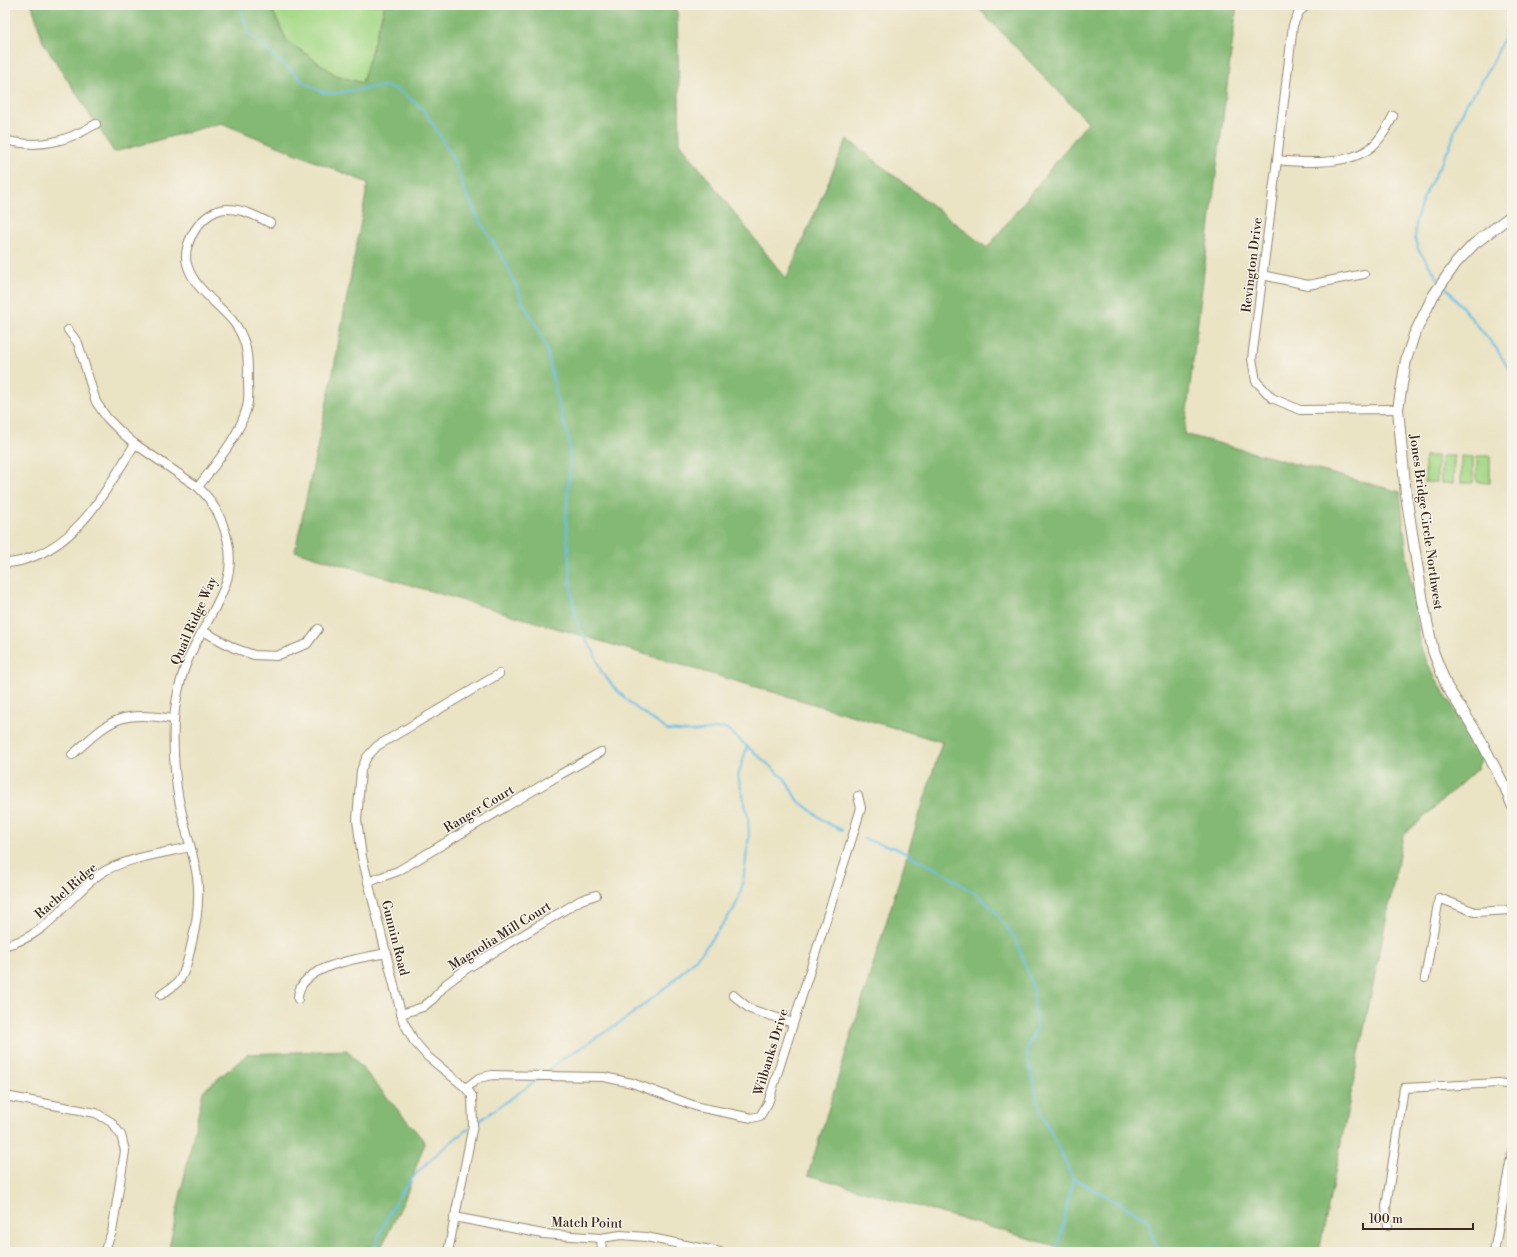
<svg xmlns="http://www.w3.org/2000/svg" width="1517" height="1257" font-family="'Libre Bodoni',serif">
	<rect width="100%" height="100%" fill="#f7f3e8"/>
	<filter id="ink" filterUnits="userSpaceOnUse"><feTurbulence type="fractalNoise" baseFrequency=".025" numOctaves="2"/><feDisplacementMap in="SourceGraphic" scale="8" xChannelSelector="R" yChannelSelector="G"/><feConvolveMatrix kernelMatrix="1 2 1 2 8 2 1 2 1" color-interpolation-filters="sRGB"/></filter>
	<filter id="wash" filterUnits="userSpaceOnUse"><feTurbulence type="fractalNoise" baseFrequency=".012" numOctaves="4" result="noise"/><feDisplacementMap in="SourceGraphic" scale="16" xChannelSelector="R" yChannelSelector="G"/><feGaussianBlur stdDeviation="0.9" result="paint"/><feColorMatrix in="noise" values="0 0 0 0 0 0 0 0 0 0 0 0 0 0 0 0 0 1.4 0 .05"/><feComposite in="paint" operator="in"/></filter>
	<g filter="url(#wash)">
		<rect width="100%" height="100%" fill="#eae3c4"/>
		<g fill="#a6d988" stroke="#708253">
			<path d="M270 5H385L362 83 336 75 287 41Z"/>
			<rect x="1425" y="456" width="12" height="26"/>
			<path d="M1441 456H1454L1453 483H1441Z"/>
			<path d="M1461 456 1473 457V483H1461Z"/>
			<path d="M1477 456H1490V483L1477 482Z"/>
		</g>
		<g fill="#84b974" stroke="#607249">
			<path d="M32 5H270L287 41 336 75 362 83 385 5H677L680 143 786 279 847 139 987 248 1088 122 975 5H1237L1184 434 1400 492 1407 557 1421 648 1429 666 1443 691 1483 754 1477 769 1403 836 1319 1252H1058L1059 1247 808 1175 942 742 295 551 331 383 368 183 221 123 114 152 43 42Z"/>
			<path d="M347 1050 425 1142 404 1201 379 1252H168L203 1091 248 1054Z"/>
		</g>
		<g fill="none" stroke-linecap="round" stroke-linejoin="round">
			<g stroke="#6bbfe7" stroke-width="2">
				<path d="M242 5 243 18 249 34 305 83 321 92 335 93 383 86 397 89 412 100 425 112 441 137 455 162 464 190 480 221 507 265 524 305 540 332 548 354 556 396 569 440 570 462 566 519 571 590 576 618 583 636 594 652 601 671 613 686 632 705 667 730 691 732 726 728 785 779 797 800 827 823 842 830"/>
				<path d="M1439 280 1418 249 1415 239 1416 220 1424 196 1451 144 1455 129 1467 102 1477 90 1495 58 1503 39 1512 5"/>
				<path d="M1444 285 1496 348 1512 374"/>
				<path d="M864 839 895 848 939 870 979 896 994 910 1016 940 1033 987 1036 1028 1026 1051 1040 1110 1073 1178 1147 1218 1154 1242 1161 1250 1206 1248 1236 1252"/>
				<path d="M546 1073 558 1062 627 1018 671 983 702 952 734 909 740 895 744 875 749 836 748 816 738 776 747 747"/>
				<path d="M476 1123 540 1078"/>
				<path d="M373 1252C395 1190 417 1167 469 1128"/>
				<path d="M1057 1252 1073 1178"/>
			</g>
		</g>
	</g>
	<g filter="url(#ink)">
		<g fill="none" stroke-linecap="round" stroke-linejoin="round">
			<g stroke="#928671" stroke-width="10">
				<g id="minor">
					<path d="M1307 5 1299 12 1293 25 1277 160 1252 359 1256 381 1272 398 1300 410 1398 409"/>
					<path d="M5 140C39 149 66 142 96 124"/>
					<path d="M1277 160C1304 163 1346 165 1369 149 1380 141 1387 128 1393 116"/>
					<path d="M1262 275 1308 285 1364 274"/>
					<path d="M68 330 78 343 96 402 107 418 122 433 135 444 198 487C222 509 237 551 226 583 216 611 198 635 187 662 180 679 175 703 174 721 173 743 174 766 177 788 181 818 192 846 197 876 200 898 197 921 192 942 189 955 186 972 178 982 173 987 166 991 161 995"/>
					<path d="M198 487C216 463 239 437 247 407 250 396 247 382 248 371 248 351 245 336 232 320 217 303 193 287 187 264 181 242 204 209 227 209 243 209 256 216 270 223"/>
					<path d="M5 563C16 563 24 560 35 556 84 536 108 486 135 444"/>
					<path d="M203 631 234 648 254 655 276 656 307 644 318 629"/>
					<path d="M72 755C113 718 118 711 174 719"/>
					<path d="M368 882 398 871 561 774 601 752"/>
					<path d="M5 945C47 938 67 897 100 874 121 859 164 853 190 847"/>
					<path d="M1425 978 1439 898 1475 912 1512 910"/>
					<path d="M733 995 750 1009 793 1023"/>
					<path d="M298 999C297 965 362 958 387 953"/>
					<path d="M401 1014 423 1007 433 999 446 984 466 969 581 900 596 895"/>
					<path d="M466 1088 479 1078 492 1075 604 1077 632 1083 698 1107 752 1118 760 1116 768 1103 852 838 861 808 858 796"/>
					<path d="M5 1096 96 1113 111 1122 121 1135 125 1151 112 1232 104 1252"/>
					<path d="M454 1217 543 1234 601 1238 621 1235 646 1237 720 1252"/>
					<path d="M1388 1226 1386 1207 1404 1088 1499 1083 1512 1085"/>
					<path d="M601 1238 602 1252"/>
					<path d="M448 1252 473 1125 472 1096 466 1088 428 1057 414 1041 403 1021 362 857 357 820 361 770 367 757 377 746 499 674"/>
					<path d="M1494 1252 1512 1152"/>
				</g>
			</g>
			<g stroke="#928671" stroke-width="12">
				<path id="tertiary" d="M1512 215 1474 244 1456 263 1433 296 1414 335 1406 360 1398 409 1406 495 1423 602 1433 651 1447 687 1477 733 1505 787 1512 805"/>
			</g>
			<use href="#minor" stroke="#fff" stroke-width="8"/>
			<use href="#tertiary" stroke="#fff" stroke-width="10"/>
		</g>
	</g>
	<g text-anchor="middle" dominant-baseline="central" stroke-width="3" stroke-linejoin="round" paint-order="stroke">
		<g font-size="13" fill="#3b2a1e" stroke="#f7f3e8">
			<text transform="translate(1252 265) rotate(-83)">Revington Drive</text>
			<text transform="translate(1426 522) rotate(82)">Jones Bridge Circle Northwest</text>
			<text transform="translate(194 621) rotate(-66)">Quail Ridge Way</text>
			<text transform="translate(479 809) rotate(-31)">Ranger Court</text>
			<text transform="translate(66 891) rotate(-41)">Rachel Ridge</text>
			<text transform="translate(500 936) rotate(-32)">Magnolia Mill Court</text>
			<text transform="translate(395 938) rotate(76)">Gunnin Road</text>
			<text transform="translate(771 1052) rotate(-73)">Wilbanks Drive</text>
			<text transform="translate(587 1223) rotate(1)">Match Point</text>
		</g>
	</g>
	<rect width="1517" height="1257" fill="none" stroke="#f7f3e8" stroke-width="20"/>
	<path d="M1363 1223v6h110v-6" fill="none" stroke="#3b2a1e" stroke-width="2"/>
	<text x="1369" y="1223" font-size="12" fill="#3b2a1e" stroke="#f7f3e8" stroke-width="3" paint-order="stroke">100 m</text>
</svg>
